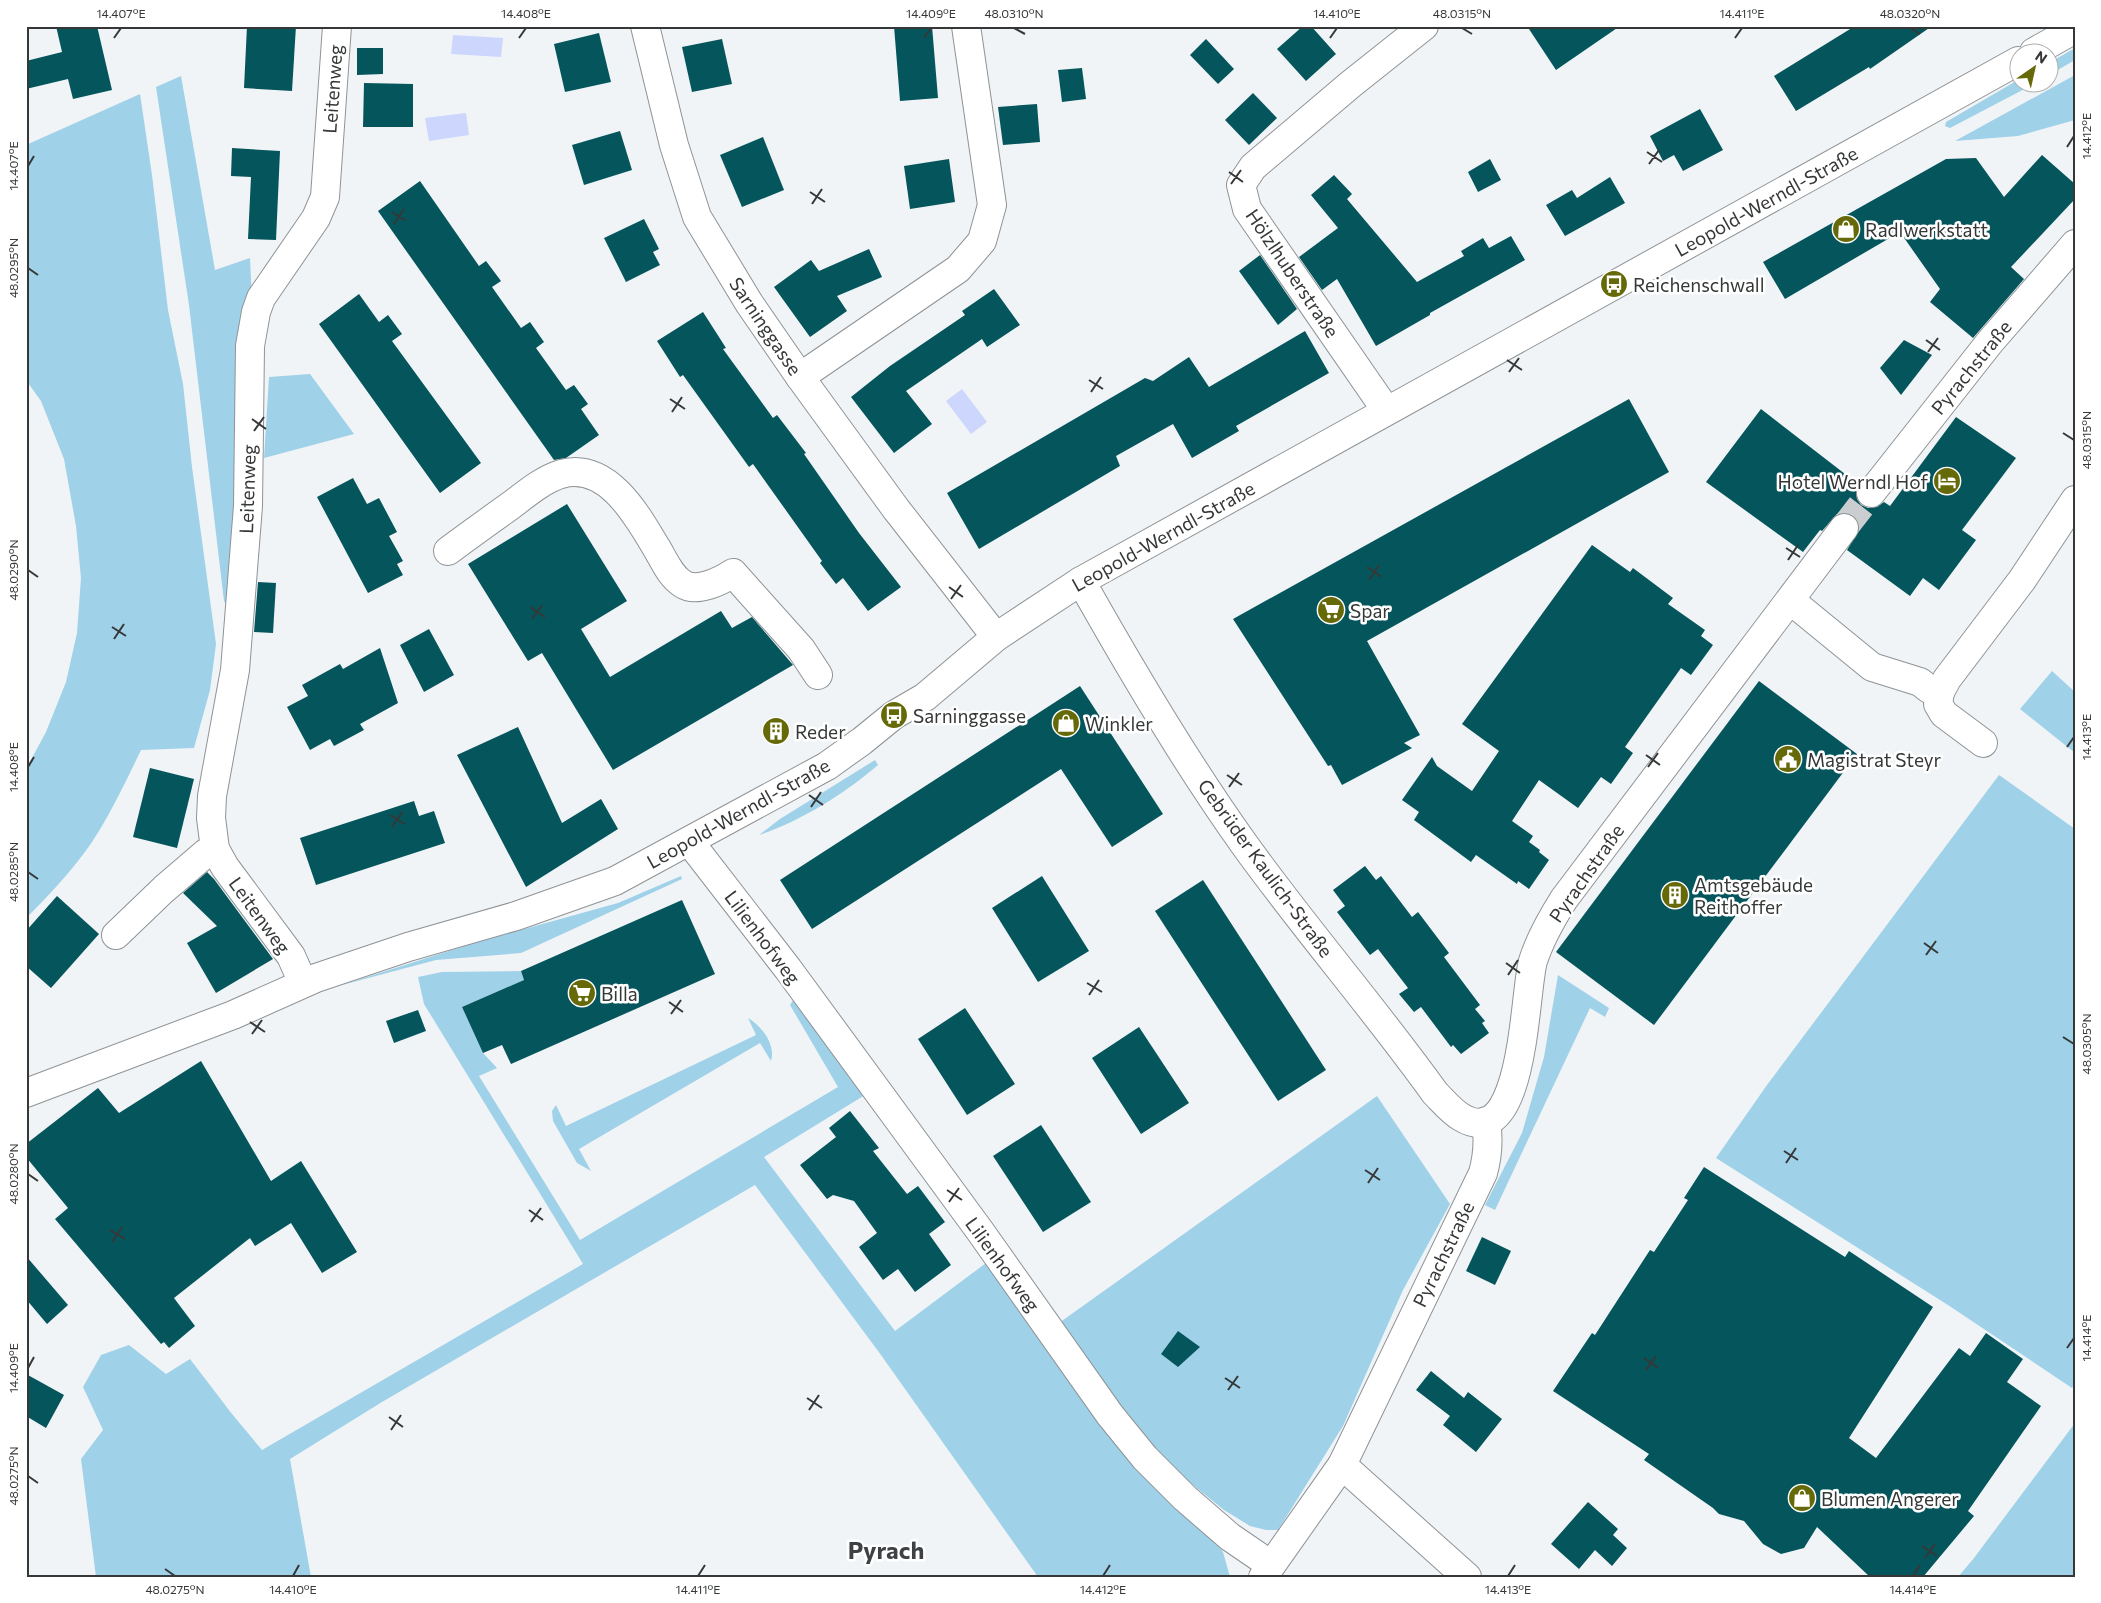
<svg xmlns="http://www.w3.org/2000/svg" width="2101" height="1603" font-family="Commissioner,sans-serif">
	<rect width="100%" height="100%" fill="#f0f4f6"/>
	<g fill="#9fd1e9">
		<path d="M2075 48V60L2049 75V63Z"/>
		<path d="M2075 75V120L2018 136 1955 141Z"/>
		<path d="M181 76 215 270 250 258 252 300 231 612 224 601 189 305 156 87Z"/>
		<path d="M2018 80V82L2036 83 1950 128 1945 126 1946 122Z"/>
		<path d="M140 94 152 175 168 310 183 384 192 467 216 644 210 690 194 748 141 750C126 781 111 813 92 842 75 867 48 897 26 918V769L46 732 66 682 77 633 81 578 76 526 64 459 41 401 26 380V145Z"/>
		<path d="M310 374 354 434 264 458 269 377Z"/>
		<path d="M2052 671 2075 692V753L2020 709Z"/>
		<path d="M875 760 878 765C844 794 801 821 759 835L780 819Z"/>
		<path d="M1999 775 2075 829V1383L2072 1388 1951 1307 1716 1158 1767 1085Z"/>
		<path d="M681 876 682 879 521 953 436 960 342 985 477 942 618 903Z"/>
		<path d="M521 971 524 980 462 1007 483 1053 497 1068 479 1076 580 1240 838 1087 790 1005 797 994 865 1095 764 1157 895 1331 986 1263 1213 1538 1223 1552 1230 1577H1038L881 1355 755 1185 382 1402 290 1459 311 1577H96L81 1459 103 1430 83 1387 101 1355 129 1345 166 1374 190 1359 232 1414 262 1450 583 1264 424 1004 418 977 442 972Z"/>
		<path d="M1558 975 1609 1008 1605 1017 1590 1008 1495 1210 1485 1205 1522 1133 1544 1057Z"/>
		<path d="M748 1018C762 1026 776 1045 771 1061L760 1043 579 1149 591 1171 577 1163 553 1121 552 1111 556 1105 566 1126 756 1035Z"/>
		<path d="M1377 1096 1450 1204 1403 1290 1343 1426 1278 1530H1266L1250 1526 1224 1510 1182 1476 1137 1432 1059 1323Z"/>
		<path d="M2075 1423V1577H1958L1974 1558Z"/>
	</g>
	<g fill="#cdd6fd">
		<path d="M453 35 503 38 501 57 451 54Z"/>
		<path d="M466 113 469 135 429 141 425 118Z"/>
		<path d="M962 389 987 422 971 434 946 401Z"/>
	</g>
	<g fill="#04555c">
		<path d="M56 26H97L112 90 73 99 68 79 26 89V61L62 52Z"/>
		<path d="M247 26H296L292 91 244 88Z"/>
		<path d="M894 26H932L938 98 900 101Z"/>
		<path d="M1303 26H1311L1336 54 1306 81 1277 49Z"/>
		<path d="M1527 26H1620L1556 70Z"/>
		<path d="M1855 26H1932L1870 69 1869 67 1796 111 1774 76Z"/>
		<path d="M599 33 611 82 565 92 554 44Z"/>
		<path d="M722 39 732 84 692 92 682 47Z"/>
		<path d="M1206 39 1234 69 1218 84 1190 55Z"/>
		<path d="M357 48H383V74L357 75Z"/>
		<path d="M1082 68 1086 99 1062 102 1058 70Z"/>
		<path d="M364 83 413 84V127H363Z"/>
		<path d="M1253 93 1277 118 1249 145 1225 120Z"/>
		<path d="M1037 104 1040 142 1003 145 998 107Z"/>
		<path d="M1700 109 1723 150 1683 171 1674 155 1663 161 1650 136Z"/>
		<path d="M620 131 632 170 584 185 572 145Z"/>
		<path d="M763 137 784 190 742 207 720 155Z"/>
		<path d="M232 148 280 151 276 240 248 239 251 177 231 176Z"/>
		<path d="M2042 155 2075 184V199L2011 267 2024 279 1973 338 1930 302 1940 289 1900 232 1785 299 1763 262 1946 159 1976 158 2004 197Z"/>
		<path d="M949 159 955 202 910 209 904 166Z"/>
		<path d="M1490 159 1501 180 1478 192 1468 172Z"/>
		<path d="M1334 175 1352 194 1347 199 1417 282 1464 256 1461 251 1483 238 1489 248 1511 236 1525 260 1430 313V315L1376 346 1337 279 1322 290 1299 257 1338 228 1311 195Z"/>
		<path d="M1610 177 1625 203 1565 236 1546 205 1572 190 1577 198Z"/>
		<path d="M420 181 479 266 486 261 501 281 492 287 521 328 530 322 544 342 536 348 566 390 574 385 588 404 581 409 599 435 566 458 554 460 378 211Z"/>
		<path d="M644 219 659 249 653 252 660 265 626 282 604 238Z"/>
		<path d="M869 249 882 277 837 296 847 311 810 337 774 287 811 260 819 271Z"/>
		<path d="M1260 255 1297 309 1278 325 1239 271Z"/>
		<path d="M994 289 1020 325 987 347 982 339 906 391 932 424 894 453 851 397 890 366 965 315 962 311Z"/>
		<path d="M359 294 379 322 388 315 402 334 392 341 481 463 440 493 319 324Z"/>
		<path d="M703 312 726 348 723 349 773 418 777 415 806 453 804 454 859 533 901 587 868 611 843 578 836 584 820 563 822 561 753 464 749 467 683 375 680 377 657 341Z"/>
		<path d="M1305 331 1329 373 1236 426 1239 431 1192 458 1173 424 1116 456 1120 466 979 549 947 493 1145 378 1153 381 1189 357 1209 387Z"/>
		<path d="M1904 340 1932 355 1901 395 1880 368Z"/>
		<path d="M1629 399 1669 472 1367 641 1420 735 1404 743 1412 748 1342 785 1331 765 1328 766 1233 619Z"/>
		<path d="M1761 409 1858 484 1856 491 1857 499 1861 505 1868 508 1877 507 1884 502 1890 506 1956 417 2016 458 1962 530 1976 540 1939 590 1923 578 1910 596 1847 550 1859 530 1858 521 1853 515 1845 512 1837 514 1822 531 1820 530 1803 552 1706 482Z"/>
		<path d="M353 478 367 504 379 498 397 532 389 536 403 561 397 564 403 575 368 593 317 497Z"/>
		<path d="M567 504 627 601 581 629 610 677 721 611 732 628 752 617 793 665 613 770 542 653 528 661 468 564Z"/>
		<path d="M1592 545 1630 572 1633 568 1673 598 1668 604 1705 630 1701 636 1713 645 1691 675 1681 668 1625 747 1633 753 1611 784 1601 777 1578 808 1539 780 1512 821 1533 836 1529 842 1540 850 1539 852 1549 860 1529 889 1518 881 1517 884 1476 855 1471 862 1414 820 1419 812 1402 800 1432 757 1437 766 1472 791 1499 751 1462 724Z"/>
		<path d="M258 582 276 583 273 633 254 632Z"/>
		<path d="M429 629 454 675 424 692 400 645Z"/>
		<path d="M380 648 398 703 360 724 364 730 334 746 330 739 310 750 287 707 308 696 302 685 340 664 343 669Z"/>
		<path d="M1759 681 1857 754 1654 1025 1556 952Z"/>
		<path d="M1080 686 1163 814 1112 847 1061 769 812 929 780 880Z"/>
		<path d="M518 727 562 823 601 799 618 829 526 887 457 755Z"/>
		<path d="M150 768 194 779 177 848 133 837Z"/>
		<path d="M414 801 419 816 434 811 445 843 316 885 300 838Z"/>
		<path d="M1365 866 1376 880 1381 876 1412 917 1418 912 1449 953 1444 957 1480 1005 1475 1009 1485 1021 1482 1023 1489 1033 1461 1054 1453 1045 1451 1047 1421 1007 1414 1012 1399 994 1408 988 1378 949 1370 955 1337 912 1345 906 1333 890Z"/>
		<path d="M207 872 214 879 273 959 216 993 187 943 217 926 183 893Z"/>
		<path d="M1042 876 1089 951 1038 982 992 908Z"/>
		<path d="M1203 880 1326 1070 1278 1101 1155 911Z"/>
		<path d="M57 896 99 934 51 988 26 966V931Z"/>
		<path d="M682 900 715 974 511 1064 502 1045 483 1053 462 1007 524 980 521 971Z"/>
		<path d="M965 1008 1015 1084 967 1115 918 1039Z"/>
		<path d="M418 1010 426 1031 394 1043 386 1021Z"/>
		<path d="M1139 1027 1189 1103 1141 1134 1092 1058Z"/>
		<path d="M201 1061 271 1181 301 1161 357 1252 322 1273 291 1223 255 1246 250 1238 174 1298 195 1326 169 1348 164 1342 161 1344 55 1219 68 1208 26 1157V1144L98 1088 119 1113Z"/>
		<path d="M850 1111 879 1148 873 1151 907 1194 918 1186 945 1222 929 1234 951 1265 915 1292 898 1269 883 1280 859 1247 877 1233 854 1201 833 1195 827 1199 800 1165 836 1137 829 1128Z"/>
		<path d="M1041 1125 1091 1202 1043 1232 993 1156Z"/>
		<path d="M1704 1167 1845 1257 1849 1251 1933 1307 1849 1438 1876 1458 1959 1348 1970 1356 1986 1333 2023 1359 2007 1382 2041 1406 1968 1511 1974 1516 1923 1577H1870L1817 1527 1804 1548 1781 1554 1763 1544 1744 1521 1719 1514 1713 1508 1644 1460 1649 1454 1553 1391 1592 1333 1595 1335 1650 1250 1654 1252 1688 1200 1684 1198Z"/>
		<path d="M1482 1237 1511 1251 1495 1285 1466 1271Z"/>
		<path d="M26 1256 68 1305 47 1324 26 1299Z"/>
		<path d="M1178 1331 1200 1347 1178 1367 1161 1354Z"/>
		<path d="M1431 1371 1464 1398 1468 1392 1502 1419 1476 1452 1443 1425 1450 1416 1416 1390Z"/>
		<path d="M26 1374 64 1395 46 1428 26 1416Z"/>
		<path d="M1588 1502 1618 1529 1613 1535 1627 1548 1612 1566 1595 1550 1579 1569 1551 1544Z"/>
	</g>
	<g fill="none" stroke-linecap="round" stroke-linejoin="round">
		<path stroke="#cbced0" stroke-width="28" stroke-dasharray="28 14" stroke-linecap="butt" d="M1844 528 1871 493"/>
		<g stroke="#8f9395" stroke-width="30">
			<g id="minor">
				<path d="M645 26 674 145 697 217 749 303 800 377 896 509 996 637"/>
				<path d="M800 377 958 269 982 241 992 205 966 26"/>
				<path d="M1386 410 1247 209 1241 185 1253 167 1351 84 1424 26"/>
				<path d="M1871 493 1990 342 2075 244"/>
				<path d="M448 551C468 536 489 521 510 506 526 494 542 480 561 474 607 461 637 515 656 547 664 560 670 576 683 584 697 593 721 581 733 573L801 649 818 675"/>
				<path d="M1081 581C1131 670 1184 760 1244 844 1305 929 1374 1008 1435 1093 1443 1101 1451 1111 1461 1117 1525 1156 1524 991 1533 961 1540 939 1552 918 1564 899L1844 528"/>
				<path d="M1790 600 1872 667 1920 682 1929 689 1940 692 1938 704 1944 714 1983 743"/>
				<path d="M1940 692 1947 679 2022 580 2075 500"/>
				<path d="M689 841 788 969 980 1231 1110 1415 1145 1458 1185 1498 1230 1537 1271 1565"/>
				<path d="M116 935 164 889 206 853 215 849"/>
				<path d="M303 983 291 956 225 867 215 849 211 818 212 796 235 670 248 506 250 346 256 312 261 298 316 218 325 197 337 26"/>
				<path d="M1342 1465 1467 1577"/>
				<path d="M1263 1577 1342 1465 1483 1173C1488 1155 1489 1140 1486 1121"/>
			</g>
		</g>
		<g stroke="#8f9395" stroke-width="30">
			<g id="tertiary">
				<path d="M2034 52 2075 29"/>
				<path d="M26 1093 233 1015 316 978 408 947 516 916 615 881 827 766 862 741 894 715 925 697 996 637 1081 581 2018 61"/>
			</g>
		</g>
		<use href="#minor" stroke="#fff" stroke-width="28"/>
		<use href="#tertiary" stroke="#fff" stroke-width="28"/>
	</g>
	<path fill="none" stroke="#363838" stroke-width="2" d="M1014 28 1025 34M1462 28 1472 34M1910 28 1920 34M114 38 121 28M519 38 526 28M924 38 931 28M1330 38 1337 28M1735 38 1742 28M2067 147 2074 136M1647 152 1662 162M1649 164 1659 150M28 166 34 156M1229 172 1243 182M1231 184 1241 170M810 192 825 202M812 204 822 189M392 212 406 221M394 224 404 209M28 268 38 275M1926 340 1940 350M1928 352 1938 338M1507 360 1522 370M1509 372 1519 358M1089 380 1103 389M1091 392 1101 377M670 399 685 409M672 412 682 397M252 419 266 429M254 431 264 417M2063 433 2074 440M1786 548 1800 557M1788 560 1798 545M1367 567 1382 577M28 570 38 577M1369 580 1379 565M949 587 963 597M951 599 961 585M530 607 545 617M532 619 542 605M112 627 126 636M114 639 124 624M2067 747 2074 737M1646 755 1660 765M28 767 34 757M1648 767 1658 753M1227 775 1242 785M1229 787 1239 773M809 795 823 805M811 807 821 792M390 815 405 824M392 827 402 812M28 872 38 879M1924 943 1938 953M1926 955 1936 941M1506 963 1520 973M1508 975 1518 960M1087 983 1102 992M1089 995 1099 980M669 1002 683 1012M671 1014 681 1000M250 1022 265 1032M252 1034 262 1020M2063 1037 2074 1044M1784 1151 1798 1160M1786 1163 1796 1148M1365 1170 1380 1180M28 1174 38 1181M1368 1183 1378 1168M947 1190 962 1200M949 1202 959 1188M529 1210 543 1220M531 1222 541 1208M110 1230 125 1239M112 1242 122 1227M2067 1348 2074 1338M1644 1358 1658 1368M28 1368 34 1357M1646 1370 1656 1356M1225 1378 1240 1388M1228 1390 1238 1376M807 1398 822 1408M809 1410 819 1395M389 1417 403 1427M391 1430 401 1415M28 1476 38 1483M1922 1546 1937 1556M1925 1558 1935 1544M165 1569 175 1576M293 1576 299 1565M698 1576 705 1565M1103 1576 1110 1565M1508 1576 1515 1565M1913 1576 1920 1565"/>
	<defs>
		<g id="shop-disc" transform="scale(1.4375)"><circle r="9.5" fill="#666907" stroke="#fff"/><path d="M-5-2.5h2.3a2.7 3.5 0 0 1 5.4 0H5L5.5 6h-11ZM-1.5-2.5h3a1.5 2.3 0 0 0-3 0Z" fill="#fff"/></g>
		<g id="bus-disc" transform="scale(1.4375)"><circle r="9.5" fill="#666907" stroke="#fff"/><path d="M-5-6H5V4H4V6H2V4H-2V6H-4V4H-5ZM-3.5-4V0h7V-4ZM-3.5 1.2v1.5H-2V1.2ZM2 1.2v1.5H3.5V1.2Z" fill="#fff"/></g>
		<g id="hotel-disc" transform="scale(1.4375)"><circle r="9.5" fill="#666907" stroke="#fff"/><path d="M-6-4.5h1.5V1H6V5H4.5V3h-9V5H-6ZM-4 0a1.8 1.8 0 1 1 3.6 0ZM.5 0V-2.5h3Q6-2.5 6 0Z" fill="#fff"/></g>
		<g id="supermarket-disc" transform="scale(1.4375)"><circle r="9.5" fill="#666907" stroke="#fff"/><path d="M-6-5.5h2.5l.6 2H6L4.5 2H-2.5L-4.4-4H-6ZM-1.5 3.2a1.3 1.3 0 1 0 .1 0ZM3 3.2a1.3 1.3 0 1 0 .1 0Z" fill="#fff"/></g>
		<g id="building-disc" transform="scale(1.4375)"><circle r="9.5" fill="#666907" stroke="#fff"/><path d="M-4-6H4V6H1V3H-1V6H-4ZM-2.5-4.3h1.7v1.8h-1.7ZM.8-4.3h1.7v1.8H.8ZM-2.5-1h1.7V.8h-1.7ZM.8-1h1.7V.8H.8Z" fill="#fff"/></g>
		<g id="civic-disc" transform="scale(1.4375)"><circle r="9.5" fill="#666907" stroke="#fff"/><path d="M-.6-6.5H3V-4.5H.6V-3L4-1V1h2V6H-6V1h2V-1L-.6-3ZM-1.2 2.5V6h2.4V2.5Z" fill="#fff"/></g>
	</defs>
	<g fill-rule="evenodd">
		<use href="#shop-disc" x="1846" y="229"/>
		<use href="#bus-disc" x="1614" y="284"/>
		<use href="#hotel-disc" x="1947" y="481"/>
		<use href="#supermarket-disc" x="1331" y="610"/>
		<use href="#bus-disc" x="894" y="715"/>
		<use href="#shop-disc" x="1066" y="723"/>
		<use href="#building-disc" x="776" y="731"/>
		<use href="#civic-disc" x="1788" y="759"/>
		<use href="#building-disc" x="1675" y="895"/>
		<use href="#supermarket-disc" x="582" y="993"/>
		<use href="#shop-disc" x="1802" y="1498"/>
	</g>
	<g text-anchor="middle" dominant-baseline="central" stroke-width="5" stroke-linejoin="round" paint-order="stroke">
		<g font-size="19" fill="#363838" stroke="#fff">
			<text transform="translate(332 89) rotate(-86)">Leitenweg</text>
			<text transform="translate(1766 201) rotate(-29)">Leopold-Werndl-Straße</text>
			<text transform="translate(1293 273) rotate(56)">Hölzlhuberstraße</text>
			<text transform="translate(766 326) rotate(56)">Sarninggasse</text>
			<text transform="translate(1971 367) rotate(-51)">Pyrachstraße</text>
			<text transform="translate(247 489) rotate(-88)">Leitenweg</text>
			<text transform="translate(1163 536) rotate(-29)">Leopold-Werndl-Straße</text>
			<text transform="translate(738 813) rotate(-29)">Leopold-Werndl-Straße</text>
			<text transform="translate(1266 868) rotate(54)">Gebrüder Kaulich-Straße</text>
			<text transform="translate(1586 873) rotate(-55)">Pyrachstraße</text>
			<text transform="translate(260 915) rotate(54)">Leitenweg</text>
			<text transform="translate(763 937) rotate(53)">Lilienhofweg</text>
			<text transform="translate(1443 1254) rotate(-64)">Pyrachstraße</text>
			<text transform="translate(1003 1264) rotate(54)">Lilienhofweg</text>
		</g>
		<g font-size="19" fill="#363838" stroke="#fff" text-anchor="start">
			<text x="1865" y="229">Radlwerkstatt</text>
			<text x="1633" y="284">Reichenschwall</text>
			<text x="1928" y="481" text-anchor="end">Hotel Werndl Hof</text>
			<text x="1350" y="610">Spar</text>
			<text x="913" y="715">Sarninggasse</text>
			<text x="1085" y="723">Winkler</text>
			<text x="795" y="731">Reder</text>
			<text x="1807" y="759">Magistrat Steyr</text>
			<text x="1694" y="884">Amtsgebäude<tspan x="1694" dy="22">Reithoffer</tspan></text>
			<text x="601" y="993">Billa</text>
			<text x="1821" y="1498">Blumen Angerer</text>
		</g>
		<g font-size="24" font-weight="bold" fill="#3f4244" stroke="#fff">
			<text x="886" y="1549">Pyrach</text>
		</g>
	</g>
	<rect width="2101" height="1603" fill="none" stroke="#ffffff" stroke-width="55"/>
	<g transform="translate(2034 68) rotate(34)"><circle r="24" fill="#ffffff" stroke="#afafaf"/>
	<path d="M0-4L9 19L0 12L-9 19Z" fill="#666907"/>
	<text y="-8" font-size="14" font-weight="bold" text-anchor="middle" fill="#363838">N</text>
	</g>
	<rect x="28" y="28" width="2046" height="1548" fill="none" stroke="#363838" stroke-width="2"/>
	<g font-size="12" text-anchor="middle" fill="#363838">
		<text x="121" y="18">14.407°E</text>
		<text x="526" y="18">14.408°E</text>
		<text x="931" y="18">14.409°E</text>
		<text x="1014" y="18">48.0310°N</text>
		<text x="1337" y="18">14.410°E</text>
		<text x="1462" y="18">48.0315°N</text>
		<text x="1742" y="18">14.411°E</text>
		<text x="1910" y="18">48.0320°N</text>
		<text transform="translate(2087 136) rotate(-90)" y="4">14.412°E</text>
		<text transform="translate(14 166) rotate(-90)" y="4">14.407°E</text>
		<text transform="translate(14 268) rotate(-90)" y="4">48.0295°N</text>
		<text transform="translate(2087 440) rotate(-90)" y="4">48.0315°N</text>
		<text transform="translate(14 570) rotate(-90)" y="4">48.0290°N</text>
		<text transform="translate(2087 737) rotate(-90)" y="4">14.413°E</text>
		<text transform="translate(14 767) rotate(-90)" y="4">14.408°E</text>
		<text transform="translate(14 872) rotate(-90)" y="4">48.0285°N</text>
		<text transform="translate(2087 1044) rotate(-90)" y="4">48.0305°N</text>
		<text transform="translate(14 1174) rotate(-90)" y="4">48.0280°N</text>
		<text transform="translate(2087 1338) rotate(-90)" y="4">14.414°E</text>
		<text transform="translate(14 1368) rotate(-90)" y="4">14.409°E</text>
		<text transform="translate(14 1476) rotate(-90)" y="4">48.0275°N</text>
		<text x="175" y="1594">48.0275°N</text>
		<text x="293" y="1594">14.410°E</text>
		<text x="698" y="1594">14.411°E</text>
		<text x="1103" y="1594">14.412°E</text>
		<text x="1508" y="1594">14.413°E</text>
		<text x="1913" y="1594">14.414°E</text>
	</g>
</svg>
